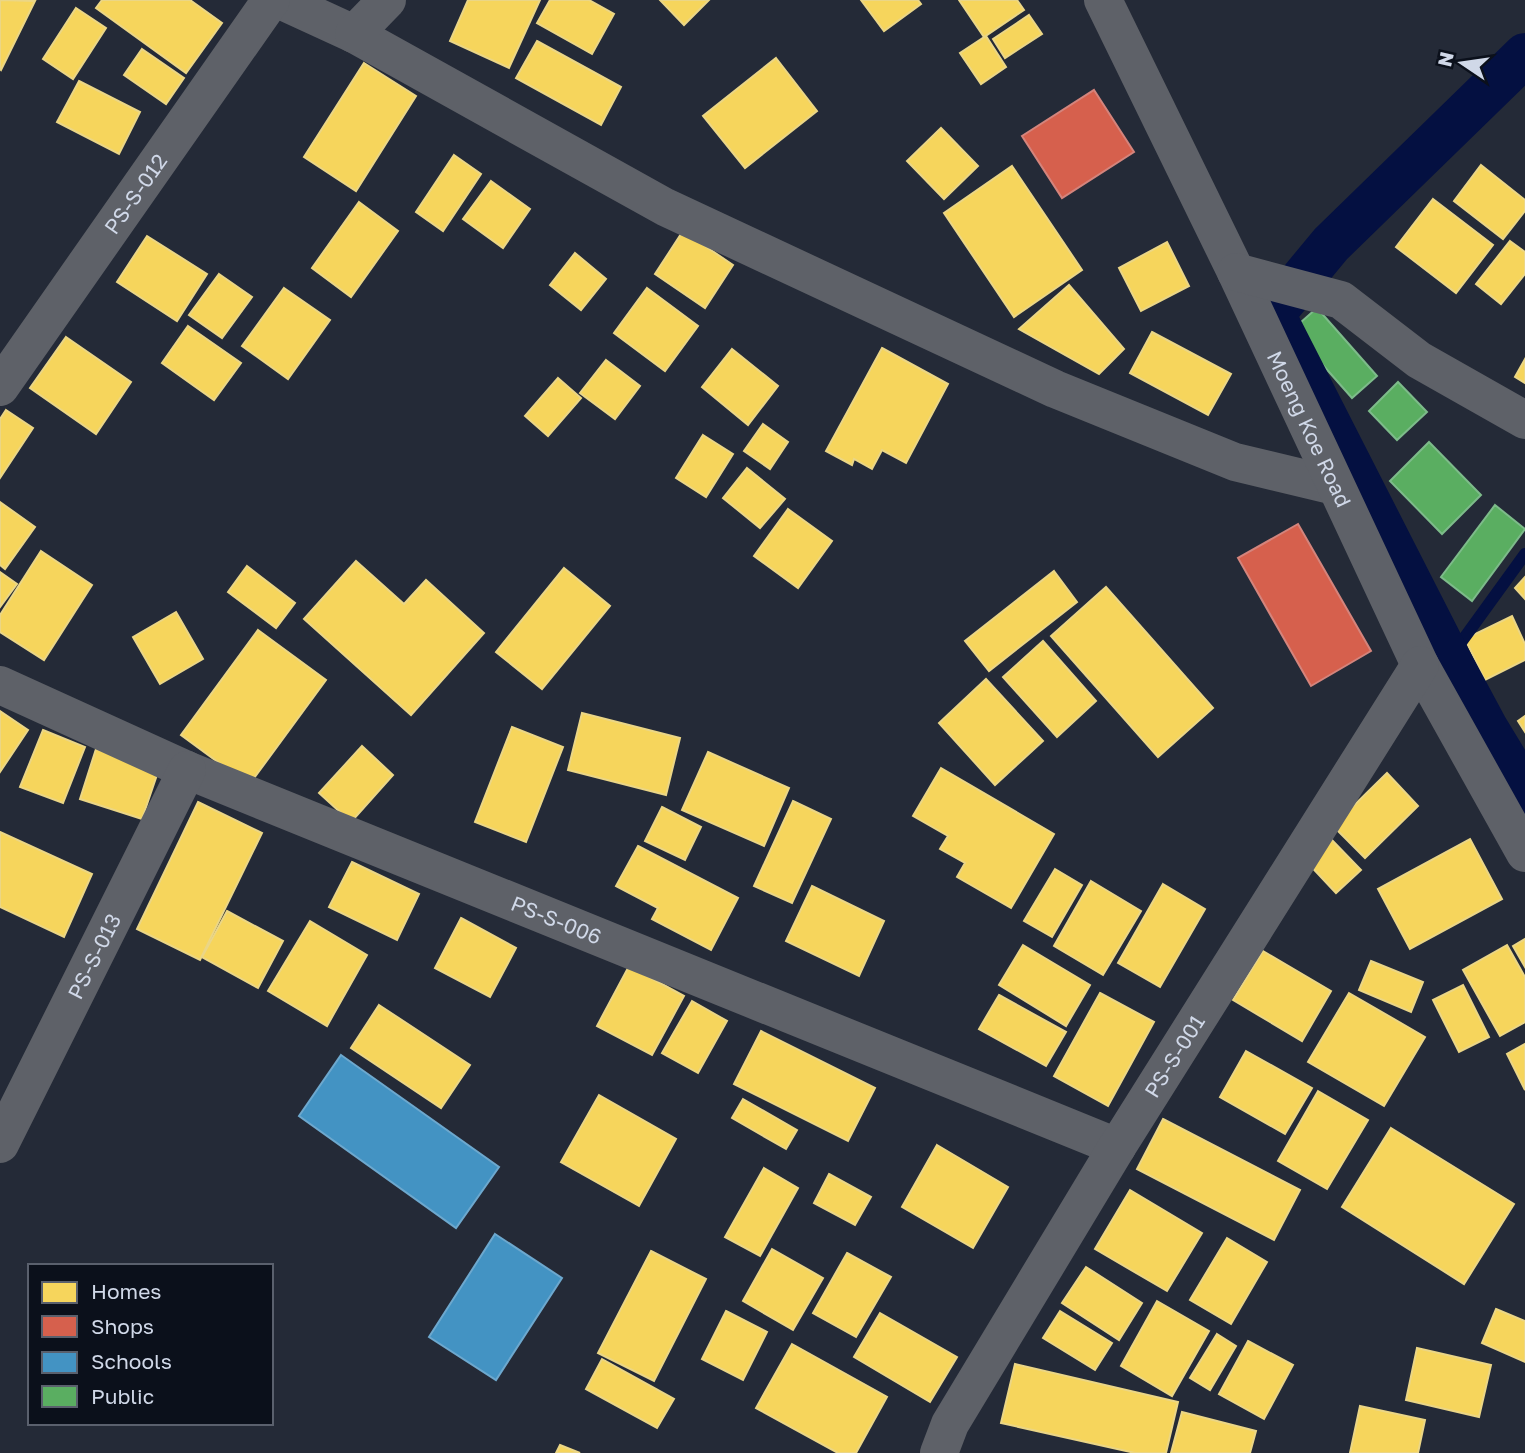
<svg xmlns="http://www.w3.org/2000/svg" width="1525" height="1453" font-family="'Golos Text',sans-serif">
	<rect width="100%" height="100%" fill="#242a37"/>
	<g fill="#f6d55c" stroke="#ebd686" stroke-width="2">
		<path d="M0 0 35 1 1 70 0 69Z"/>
		<path d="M102 0H190L222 23 186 73 96 8Z"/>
		<path d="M468 0H540L509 68 450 41Z"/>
		<path d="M550 0H589L614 14 592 54 537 23Z"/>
		<path d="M660 0H709L684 25Z"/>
		<path d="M861 0H918L921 4 884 31Z"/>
		<path d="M959 0H1017L1024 10 984 37Z"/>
		<path d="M76 8 106 28 73 79 43 59Z"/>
		<path d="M1029 15 1042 34 1005 58 993 39Z"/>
		<path d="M986 36 1006 67 981 84 960 53Z"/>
		<path d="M537 41 621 87 601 125 516 78Z"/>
		<path d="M142 49 184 78 166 104 124 75Z"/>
		<path d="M776 58 817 111 745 168 703 116Z"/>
		<path d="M364 63 416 96 356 191 304 157Z"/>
		<path d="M79 81 140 112 119 154 57 122Z"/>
		<path d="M941 128 978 166 944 199 907 161Z"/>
		<path d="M454 155 481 174 443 231 416 212Z"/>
		<path d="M1481 165 1525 200V211L1503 239 1454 201Z"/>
		<path d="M1012 166 1082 270 1014 317 944 213Z"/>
		<path d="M491 181 530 209 503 248 463 219Z"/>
		<path d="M1433 199 1493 245 1456 293 1396 247Z"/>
		<path d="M359 202 398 231 351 297 312 268Z"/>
		<path d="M683 231 733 265 705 308 655 274Z"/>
		<path d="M147 236 207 274 177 321 117 282Z"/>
		<path d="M1510 241 1525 252V274L1501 304 1476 284Z"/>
		<path d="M1167 242 1189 286 1141 311 1119 268Z"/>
		<path d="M575 253 606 279 581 310 550 285Z"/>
		<path d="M219 274 252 297 222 338 189 315Z"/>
		<path d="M1069 285 1124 349 1099 374 1019 329Z"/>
		<path d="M284 288 330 320 288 379 242 346Z"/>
		<path d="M647 288 698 326 665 371 614 333Z"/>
		<path d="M188 326 241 363 214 400 162 363Z"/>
		<path d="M1152 332 1231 374 1208 415 1130 373Z"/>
		<path d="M66 337 131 382 96 434 30 388Z"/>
		<path d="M882 348 948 384 906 463 882 450 872 469 854 459 852 465 826 451Z"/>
		<path d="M732 349 778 386 748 425 702 387Z"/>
		<path d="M1525 359V383L1515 377Z"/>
		<path d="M606 360 640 386 615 419 580 393Z"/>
		<path d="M558 378 581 398 548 436 525 416Z"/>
		<path d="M6 410 33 428 0 478V419Z"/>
		<path d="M763 424 788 442 770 469 744 451Z"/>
		<path d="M703 435 733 454 706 497 676 478Z"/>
		<path d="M747 468 785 499 760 528 723 498Z"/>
		<path d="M0 502 35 527 5 569 0 565Z"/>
		<path d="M788 509 832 541 798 588 754 556Z"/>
		<path d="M41 551 92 585 44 660 0 632V615Z"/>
		<path d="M356 561 404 604 426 580 484 633 411 715 304 619Z"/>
		<path d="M247 566 295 603 276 628 228 592Z"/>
		<path d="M564 568 610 606 542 689 496 652Z"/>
		<path d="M1054 571 1077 602 989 671 965 641Z"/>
		<path d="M0 572 17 584 0 607Z"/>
		<path d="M1525 577V599L1515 588Z"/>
		<path d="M1106 587 1213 708 1158 757 1051 636Z"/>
		<path d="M176 612 203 659 160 684 133 637Z"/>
		<path d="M1512 616 1525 644V660L1485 680 1465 639Z"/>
		<path d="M258 630 326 680 249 785 181 735Z"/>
		<path d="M1043 641 1096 701 1057 737 1003 677Z"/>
		<path d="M986 679 1043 741 995 785 939 723Z"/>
		<path d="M0 711 28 730 0 772Z"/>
		<path d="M582 713 680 738 666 795 568 770Z"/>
		<path d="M1525 716V732L1518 721Z"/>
		<path d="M512 727 563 747 526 842 475 822Z"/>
		<path d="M43 730 85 747 63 803 20 787Z"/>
		<path d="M362 746 393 775 351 822 319 793Z"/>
		<path d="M96 749 159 769 142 819 80 799Z"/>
		<path d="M708 752 789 788 764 846 682 810Z"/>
		<path d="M941 768 1054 834 1011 908 957 877 965 863 940 849 948 836 913 816Z"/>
		<path d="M1387 773 1418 806 1365 858 1333 826Z"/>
		<path d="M793 801 831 819 792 903 754 886Z"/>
		<path d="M198 802 262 833 200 960 137 929Z"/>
		<path d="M662 807 701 827 685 860 645 841Z"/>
		<path d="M0 832 92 874 64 937 0 907Z"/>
		<path d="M1329 837 1361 870 1336 893 1305 860Z"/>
		<path d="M1470 839 1502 899 1410 949 1378 889Z"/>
		<path d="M638 846 738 898 711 950 652 919 658 908 616 886Z"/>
		<path d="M352 862 419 894 397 940 329 907Z"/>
		<path d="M1055 869 1082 885 1052 937 1024 921Z"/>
		<path d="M1091 881 1141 911 1103 975 1054 946Z"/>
		<path d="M1163 884 1205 909 1160 987 1118 963Z"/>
		<path d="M812 886 884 921 859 976 786 941Z"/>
		<path d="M227 911 283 941 258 988 202 957Z"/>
		<path d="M461 918 516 948 490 997 435 968Z"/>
		<path d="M310 921 367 955 327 1026 268 991Z"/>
		<path d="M1525 939V967L1513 946Z"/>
		<path d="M1023 945 1090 985 1066 1026 999 985Z"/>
		<path d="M1507 945 1525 977V1022L1500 1036 1463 970Z"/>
		<path d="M1263 951 1331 991 1302 1041 1233 1000Z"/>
		<path d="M1371 961 1423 982 1411 1012 1359 990Z"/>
		<path d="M629 966 684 996 652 1055 597 1026Z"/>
		<path d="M1463 985 1489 1037 1459 1052 1433 1000Z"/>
		<path d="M1100 993 1154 1022 1108 1106 1054 1076Z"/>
		<path d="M1349 993 1425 1037 1384 1106 1308 1062Z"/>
		<path d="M999 995 1066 1032 1046 1066 979 1029Z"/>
		<path d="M692 1001 727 1021 698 1073 662 1053Z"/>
		<path d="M379 1005 470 1065 441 1108 351 1048Z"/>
		<path d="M761 1031 875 1088 848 1141 734 1084Z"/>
		<path d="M1525 1044V1090L1507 1054Z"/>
		<path d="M1246 1051 1312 1088 1285 1134 1220 1097Z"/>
		<path d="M1318 1091 1368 1120 1327 1189 1278 1161Z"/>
		<path d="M599 1095 676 1139 639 1206 561 1162Z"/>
		<path d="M743 1099 797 1130 786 1149 732 1118Z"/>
		<path d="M1163 1119 1300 1190 1274 1240 1137 1169Z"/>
		<path d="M1391 1128 1514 1204 1464 1284 1342 1207Z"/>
		<path d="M937 1145 1008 1187 973 1248 902 1207Z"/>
		<path d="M764 1168 798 1188 760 1256 725 1237Z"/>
		<path d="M829 1174 871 1197 855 1225 814 1203Z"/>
		<path d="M1130 1190 1202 1233 1167 1291 1095 1249Z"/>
		<path d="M1227 1238 1267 1262 1231 1324 1190 1300Z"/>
		<path d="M772 1249 823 1278 793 1330 743 1301Z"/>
		<path d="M651 1251 706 1279 654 1381 598 1353Z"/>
		<path d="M847 1253 891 1277 856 1337 813 1313Z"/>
		<path d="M1086 1267 1142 1303 1119 1340 1062 1303Z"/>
		<path d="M1157 1301 1209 1331 1172 1396 1121 1366Z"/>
		<path d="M1496 1309 1525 1321V1362L1482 1343Z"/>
		<path d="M726 1311 767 1332 743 1380 702 1359Z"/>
		<path d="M1060 1311 1112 1343 1095 1370 1043 1338Z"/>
		<path d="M880 1313 957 1357 930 1402 854 1357Z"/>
		<path d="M1217 1334 1236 1346 1210 1390 1190 1378Z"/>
		<path d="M1248 1341 1293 1365 1264 1419 1219 1394Z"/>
		<path d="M792 1344 887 1397 856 1453H838L756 1408Z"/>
		<path d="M1417 1348 1491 1365 1479 1417 1406 1400Z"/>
		<path d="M602 1359 674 1399 657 1428 586 1389Z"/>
		<path d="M1015 1364 1178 1402 1166 1453H1135L1001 1423Z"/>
		<path d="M1360 1406 1425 1420 1418 1453H1350Z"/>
		<path d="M1182 1412 1256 1431 1250 1453H1171Z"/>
		<path d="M560 1445 580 1453H556Z"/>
	</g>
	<g fill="#d6604d" stroke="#d4847c" stroke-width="2">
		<path d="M1094 90 1134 152 1062 198 1022 136Z"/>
		<path d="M1298 524 1371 651 1311 686 1238 558Z"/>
	</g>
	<g fill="#4393c3" stroke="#6da8ce" stroke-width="2">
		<path d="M341 1055 499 1167 456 1228 299 1116Z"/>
		<path d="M495 1234 562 1278 496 1380 429 1337Z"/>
	</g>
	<g fill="#5aae61" stroke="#7dbb8a" stroke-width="2">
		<path d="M1317 308 1377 376 1352 398 1292 330Z"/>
		<path d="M1398 382 1427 412 1397 440 1369 411Z"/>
		<path d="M1429 442 1481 495 1442 534 1390 481Z"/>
		<path d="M1495 505 1525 529 1472 601 1441 577Z"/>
	</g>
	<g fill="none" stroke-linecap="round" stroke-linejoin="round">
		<path stroke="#041041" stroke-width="12" d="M1449 659 1525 554"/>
		<path stroke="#041041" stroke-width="44" d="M1525 55 1331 244 1273 314 1449 659 1486 728 1525 792"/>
		<g stroke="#5e6168" stroke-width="38">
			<path d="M280 0 354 34 665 207 1055 389 1235 462 1335 486"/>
			<path id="s1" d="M1103 0 1236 272 1420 665 1525 853"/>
			<path d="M354 34 387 0"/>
			<path d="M1236 272 1341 300 1419 360 1525 420"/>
			<path id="s2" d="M0 387 271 0"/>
			<path id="s3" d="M0 685 187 770 1117 1147"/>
			<path id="s4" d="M0 1144 187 770"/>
			<path id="s5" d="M939 1453 950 1424 1117 1147 1420 665"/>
		</g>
	</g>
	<g text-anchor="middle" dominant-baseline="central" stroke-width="7" stroke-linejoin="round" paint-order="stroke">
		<g font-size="21" fill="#d0d8e8" stroke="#0b101b">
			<text stroke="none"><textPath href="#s2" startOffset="236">PS-S-012</textPath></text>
			<text stroke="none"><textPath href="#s1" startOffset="476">Moeng Koe Road</textPath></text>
			<text stroke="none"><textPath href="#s3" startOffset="604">PS-S-006</textPath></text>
			<text stroke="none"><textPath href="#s4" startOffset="210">PS-S-013</textPath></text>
			<text stroke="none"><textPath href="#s5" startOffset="462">PS-S-001</textPath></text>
		</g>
	</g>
	<rect x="28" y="1264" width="245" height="161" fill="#0b101b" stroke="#5a606d" stroke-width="2"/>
	<rect x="42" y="1282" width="35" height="21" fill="#f6d55c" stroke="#5a606d" stroke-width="2"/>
	<text x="91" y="1299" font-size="21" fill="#d0d8e8">Homes</text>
	<rect x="42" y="1316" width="35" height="21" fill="#d6604d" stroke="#5a606d" stroke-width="2"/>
	<text x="91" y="1334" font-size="21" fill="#d0d8e8">Shops</text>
	<rect x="42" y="1352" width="35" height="21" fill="#4393c3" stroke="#5a606d" stroke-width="2"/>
	<text x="91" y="1369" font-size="21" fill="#d0d8e8">Schools</text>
	<rect x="42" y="1386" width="35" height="21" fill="#5aae61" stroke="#5a606d" stroke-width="2"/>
	<text x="91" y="1404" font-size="21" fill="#d0d8e8">Public</text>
	<g transform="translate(1462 63) rotate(283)" stroke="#0b101b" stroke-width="5" paint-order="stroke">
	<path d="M0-5L12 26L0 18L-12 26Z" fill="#d0d8e8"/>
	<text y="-10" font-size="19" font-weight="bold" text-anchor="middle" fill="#d0d8e8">N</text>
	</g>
</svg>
